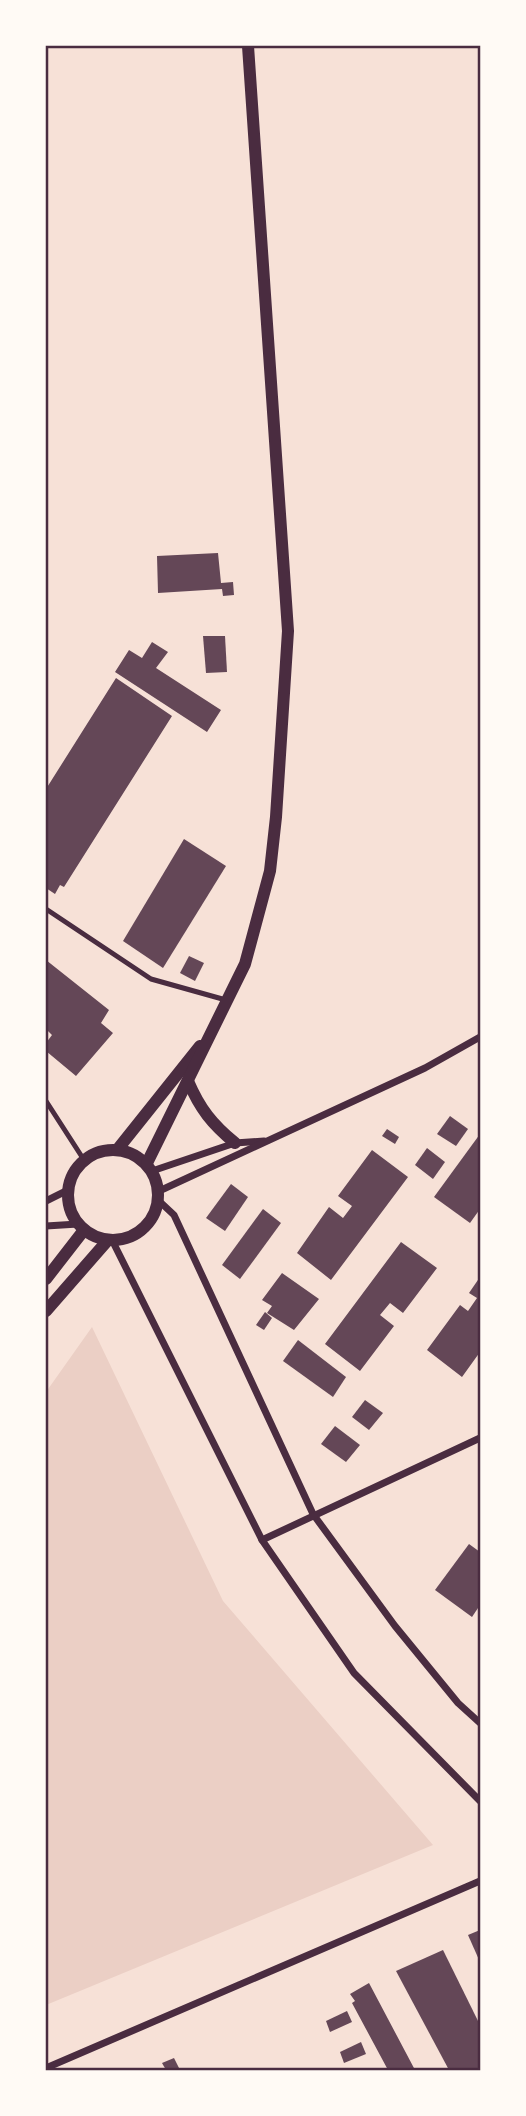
<svg xmlns="http://www.w3.org/2000/svg" width="526" height="2116" font-family="Literata,serif">
	<rect width="100%" height="100%" fill="#f7e1d7"/>
	<path fill="#ebcfc5" d="M92 1327 223 1601 433 1845 46 2005V1392Z"/>
	<g fill="#644757">
		<path d="M218 553 221 583 233 582 234 595 223 596 222 589 158 593 157 556Z"/>
		<path d="M203 636H225L227 672 206 673Z"/>
		<path d="M152 642 168 652 156 668 221 710 207 732 115 672 129 650 142 658Z"/>
		<path d="M116 678 172 716 64 887 60 885 55 894 46 888V789Z"/>
		<path d="M184 839 226 866 163 968 123 941Z"/>
		<path d="M189 956 204 963 195 981 180 973Z"/>
		<path d="M46 960 109 1010 101 1023 113 1033 76 1076 46 1051V1043L52 1035 46 1029Z"/>
		<path d="M450 1116 468 1129 456 1146 437 1134Z"/>
		<path d="M387 1129 399 1137 395 1144 382 1136Z"/>
		<path d="M480 1134V1209L470 1223 434 1197Z"/>
		<path d="M427 1148 445 1162 433 1179 415 1165Z"/>
		<path d="M372 1150 408 1177 331 1280 297 1253 329 1207 343 1218 352 1206 338 1196Z"/>
		<path d="M231 1184 248 1197 225 1231 206 1218Z"/>
		<path d="M263 1209 281 1223 240 1279 222 1265Z"/>
		<path d="M401 1242 437 1268 403 1313 390 1303 380 1315 394 1326 360 1371 325 1344Z"/>
		<path d="M282 1273 319 1299 294 1330 267 1313 272 1306 262 1300Z"/>
		<path d="M480 1277V1352L462 1377 427 1350 460 1305 468 1311 477 1298 469 1293Z"/>
		<path d="M265 1312 272 1318 264 1330 256 1325Z"/>
		<path d="M298 1340 346 1377 333 1397 283 1361Z"/>
		<path d="M365 1400 383 1413 369 1430 352 1417Z"/>
		<path d="M335 1426 360 1445 346 1462 321 1444Z"/>
		<path d="M469 1544 480 1552V1605L472 1617 435 1590Z"/>
		<path d="M480 1930V1962L468 1935Z"/>
		<path d="M443 1950 480 2025V2070H449L396 1971Z"/>
		<path d="M369 1983 415 2070H388L352 2003 355 2001 350 1994Z"/>
		<path d="M347 2011 352 2022 330 2032 326 2021Z"/>
		<path d="M361 2042 366 2054 344 2063 340 2052Z"/>
		<path d="M174 2058 180 2070H166L162 2063Z"/>
	</g>
	<g fill="none" stroke-linecap="round" stroke-linejoin="round">
		<g stroke="#4a2c40" stroke-width="5">
			<path d="M46 909 151 979 226 1000"/>
			<path d="M46 1101 84 1160"/>
		</g>
		<g stroke="#4a2c40" stroke-width="7">
			<path d="M152 1171 235 1143 264 1141"/>
			<path d="M157 1192 425 1068 480 1037"/>
			<path d="M158 1200 174 1215 313 1514 395 1626 458 1703 480 1723"/>
			<path d="M46 1201 68 1190"/>
			<path d="M46 1226 78 1224"/>
			<path d="M112 1240 262 1540 354 1673 480 1801"/>
			<path d="M262 1540 480 1438"/>
			<path d="M46 2068 480 1881"/>
		</g>
		<g stroke="#4a2c40" stroke-width="12">
			<path d="M188 1081C200 1109 212 1124 235 1143"/>
			<circle cx="113" cy="1195" r="45"/>
			<path d="M117 1150 200 1046"/>
			<path d="M147 1163 245 964 270 871 276 817 288 631 248 46"/>
			<path d="M46 1279 84 1230"/>
			<path d="M46 1311 108 1240"/>
		</g>
	</g>
	<rect width="526" height="2116" fill="none" stroke="#fffaf5" stroke-width="94"/>
	<rect x="47" y="47" width="432" height="2022" fill="none" stroke="#4a2c40" stroke-width="2.5"/>
</svg>
